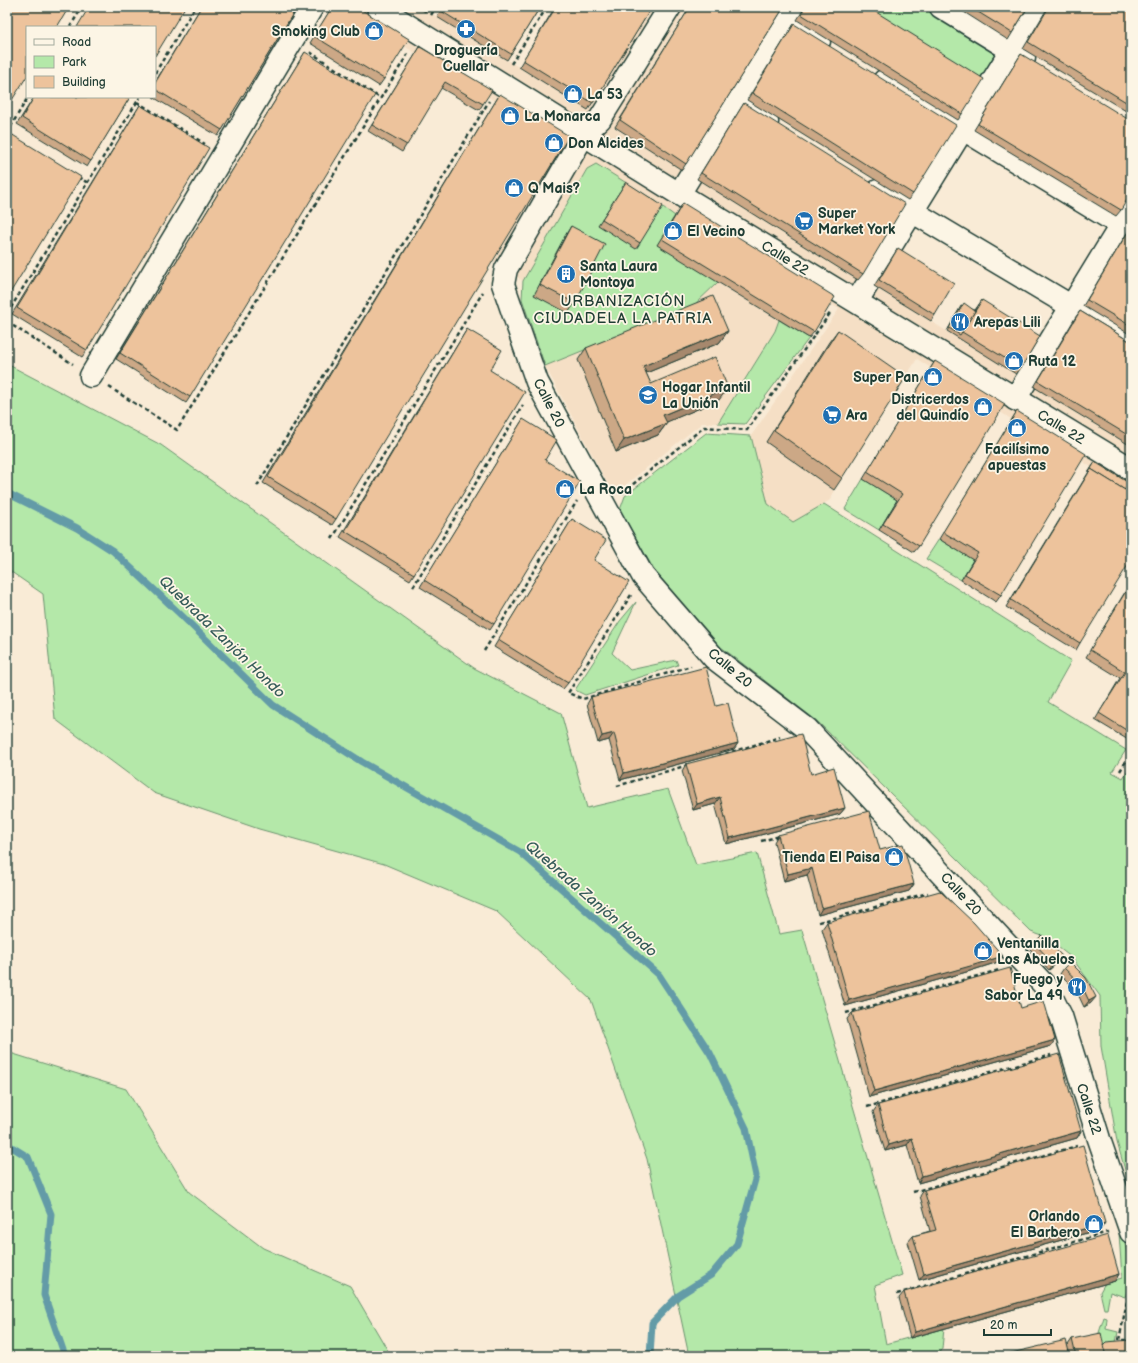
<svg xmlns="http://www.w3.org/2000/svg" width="1138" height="1363" font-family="'Balsamiq Sans',sans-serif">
	<rect width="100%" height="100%" fill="#f9ebd6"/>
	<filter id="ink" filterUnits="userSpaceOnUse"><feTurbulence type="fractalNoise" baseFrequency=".025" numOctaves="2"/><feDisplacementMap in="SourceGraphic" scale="8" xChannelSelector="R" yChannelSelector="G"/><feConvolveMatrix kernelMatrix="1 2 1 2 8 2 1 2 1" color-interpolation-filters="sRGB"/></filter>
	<g filter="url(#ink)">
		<g fill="#f5dfc5">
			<path d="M342 7H418L425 12 426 10 588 110 652 7H688L615 128 858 280 860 278 1035 385 1034 387 1131 446V489L1093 466 1091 467 1013 417 1011 419 917 359 834 490 830 500 793 522 768 504 751 436 839 309 675 216 657 202 587 169 523 281 494 261 564 143 404 46Z"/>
			<path d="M718 282 779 320 775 331 718 423H702L619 490H611L545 366 693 306Z"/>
		</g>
		<g fill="#b4e8a9" stroke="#6a926e">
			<path d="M854 7H930L1001 51 979 85Z"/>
			<path d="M596 164 657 202 659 212 663 207 675 216 718 282 693 306 545 366 522 299 523 281 587 169Z"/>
			<path d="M779 320 809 338 745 424 718 423 775 331Z"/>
			<path d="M7 364 161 445 474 668 561 713 587 808 668 789 696 865 757 853 779 934 802 930 902 1275 875 1285 886 1344 944 1328 942 1349 939 1356H689L647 1159 591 1000 496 911 384 864 259 829 154 793 55 719 43 594 7 569Z"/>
			<path d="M706 433 751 436 768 504 793 522 824 504 1071 661 1048 702 1126 750 1112 772 1123 778 1131 765V1191L1117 1142 1101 1046 1100 996 1072 958 1045 937 1031 932 817 721 721 647 654 570 620 510 625 496Z"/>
			<path d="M863 479 897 500 879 530 845 509Z"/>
			<path d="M939 539 973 560 961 580 926 559Z"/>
			<path d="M636 602 612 653 630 670 676 660 678 665 585 695 575 690 620 621Z"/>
			<path d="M7 1052 126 1089 189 1192 263 1248 350 1286 391 1356H7Z"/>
			<path d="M1119 1233 1123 1235C1126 1250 1132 1267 1131 1282 1131 1288 1126 1291 1125 1297L1110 1292 1107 1309H1104L1100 1292 1105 1283 1122 1278Z"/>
			<path d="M1104 1317 1107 1318 1106 1329 1118 1332 1116 1342 1129 1343 1022 1356 1097 1339Z"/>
		</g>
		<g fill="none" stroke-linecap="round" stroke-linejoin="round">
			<g stroke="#649ba7" stroke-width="7">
				<path d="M7 493 77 528 113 551 179 613 273 705 362 762 520 852 659 975 710 1053 746 1128 756 1176 737 1244 711 1275 678 1296 652 1323 650 1356"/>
				<path d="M7 1144 28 1157 51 1214 44 1295 65 1356"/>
			</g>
			<g stroke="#1f3d34" stroke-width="25">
				<g id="street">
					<path d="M941 7 1024 58"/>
					<path d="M786 21 819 41"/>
					<path d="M884 81 1131 231"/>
					<path d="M736 102 767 122"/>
					<path d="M584 134 506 269 503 284 537 382 643 576 714 658 807 729 1047 988 1061 1016 1099 1139 1131 1232"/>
					<path d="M878 191 1131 342"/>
					<path d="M679 194 794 7"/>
					<path d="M857 301 1038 7"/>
					<path d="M91 376 312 7"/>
					<path d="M1015 399 1131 209"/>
				</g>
			</g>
			<g stroke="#1f3d34" stroke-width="25">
				<g id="secondary">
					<path d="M378 7 679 194 1131 469"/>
					<path d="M584 134 600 119 670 7"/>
				</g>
			</g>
			<g stroke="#1f3d34" stroke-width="2.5" stroke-dasharray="4 3" stroke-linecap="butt">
				<path d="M431 15 436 7"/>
				<path d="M70 27 82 7"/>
				<path d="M310 52 380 98"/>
				<path d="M511 64 547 7"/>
				<path d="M155 73 195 7"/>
				<path d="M137 102 205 144"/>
				<path d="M7 132 13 136"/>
				<path d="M7 133 28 97"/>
				<path d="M78 177 88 183"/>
				<path d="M7 314 140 97"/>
				<path d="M7 322 73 364"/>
				<path d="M109 387 177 430 409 52"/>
				<path d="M257 486 489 101"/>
				<path d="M622 493 704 427 747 430 831 312"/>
				<path d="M332 539 483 292"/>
				<path d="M413 587 523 405"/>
				<path d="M631 595 568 693 583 699 691 666"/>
				<path d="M484 651 577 501"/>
				<path d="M712 758 780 737"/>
				<path d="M1120 771 1131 753"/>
				<path d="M617 786 688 765"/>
				<path d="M761 841 780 836"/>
				<path d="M819 922 928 893"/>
				<path d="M846 1013 999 970"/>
				<path d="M867 1107 1051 1055"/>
				<path d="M913 1192 1077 1146"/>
				<path d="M1129 1253 1131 1260"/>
				<path d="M897 1294 1108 1232"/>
				<path d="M1126 1340H1119L1128 1297 1131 1291"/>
			</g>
			<use href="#street" stroke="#fcf5e5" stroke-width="22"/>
			<use href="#secondary" stroke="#fcf5e5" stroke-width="22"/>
		</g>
		<g fill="#cca886" stroke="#1f3d34">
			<path d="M201 7H297L218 136 153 97H155V82Z"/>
			<path d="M332 7H357L384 79 379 86 310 43Z"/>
			<path d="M418 7H429L425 12Z"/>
			<path d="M443 7H540L507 60 437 17Z"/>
			<path d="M555 7H652L588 110 519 67Z"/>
			<path d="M690 7H784L682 170 615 127Z"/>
			<path d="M805 7H868L962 114 958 120 797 20Z"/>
			<path d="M956 7H1028L1008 40Z"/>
			<path d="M1048 7H1126L1131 10V114L1023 49Z"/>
			<path d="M794 24 913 194 908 200 747 100Z"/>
			<path d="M420 47 483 104 479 110 441 88 402 152 368 131Z"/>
			<path d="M305 52 190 397 186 403 116 359Z"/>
			<path d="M1021 54 1121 210 1116 216 974 130Z"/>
			<path d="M500 94 336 519 332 525 263 483Z"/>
			<path d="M34 97H130L87 167 17 124Z"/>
			<path d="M744 103 863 274 858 280 697 179Z"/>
			<path d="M140 105 87 350 82 357 12 314Z"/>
			<path d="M626 182 640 243 636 249 598 225Z"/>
			<path d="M683 203 814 332 809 338 657 245Z"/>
			<path d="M571 226 575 303 568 313 534 295 565 236Z"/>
			<path d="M1129 230 1131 231V335L1083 306 1125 236Z"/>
			<path d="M898 248 935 315 931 321 874 286Z"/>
			<path d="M982 300 1021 368 1016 374 947 331 961 306 975 310Z"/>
			<path d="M1080 311 1131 342V446L1034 387 1075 318Z"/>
			<path d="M467 329 490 370 414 574 410 580 340 537Z"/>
			<path d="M838 330 842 478 834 490 766 442 829 342Z"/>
			<path d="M728 331 719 343 646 373 651 384 719 400 666 422 667 423 658 435 616 452 578 360 586 348Z"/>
			<path d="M935 361 919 546 914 552 879 530 897 500 863 479Z"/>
			<path d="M1017 411 1001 595 996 602 961 580 973 560 939 539Z"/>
			<path d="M523 419 545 460 494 624 490 630 420 587Z"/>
			<path d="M1093 465 1129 483 1080 643 1076 650 1006 607Z"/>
			<path d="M572 519 594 560 568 683 563 689 494 647Z"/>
			<path d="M1131 582V740L1130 741 1095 720 1120 678 1086 657Z"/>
			<path d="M591 697 738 743 734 749 620 780 609 740 598 743 587 704Z"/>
			<path d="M686 764 811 774 845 808 840 814 726 844 715 804 693 810 682 771Z"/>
			<path d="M778 835 880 850 914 884 909 891 818 915 807 875 784 881 774 842Z"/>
			<path d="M827 922 998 962 970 971 845 1006 822 929Z"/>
			<path d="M1034 943 1062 956 1058 962 1049 970 1030 949Z"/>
			<path d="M1070 962 1091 1003 1084 1007 1076 990 1060 974 1064 968Z"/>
			<path d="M1021 1008 1051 1046 869 1097 847 1019 852 1013Z"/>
			<path d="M878 1105 1081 1131 1077 1138 918 1183 907 1145 885 1151 873 1112Z"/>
			<path d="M924 1190 1101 1229 919 1280 908 1242 913 1236 930 1231 920 1196Z"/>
			<path d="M1119 1274 1115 1281 910 1338 899 1298 904 1292Z"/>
			<path d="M1072 1339 1103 1345 1131 1356H1006L1007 1354 1068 1345Z"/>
		</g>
		<g fill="#a6886d" stroke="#1f3d34">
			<path d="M728 331 719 343 634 378 643 366Z"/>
			<path d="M728 388 719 400 655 427 663 415Z"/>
			<path d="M667 423 658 435 616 452 624 440Z"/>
			<path d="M614 733 609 740 598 743 602 736Z"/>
			<path d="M738 743 734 749 620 780 624 773Z"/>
			<path d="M720 797 715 804 693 810 697 804Z"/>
			<path d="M845 808 840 814 726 844 730 838Z"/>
			<path d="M812 868 807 875 784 881 788 874Z"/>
			<path d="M914 884 909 891 818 915 822 908Z"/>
			<path d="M1003 956 998 962 970 971 845 1006 849 1000Z"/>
			<path d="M1062 956 1058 962 1049 970 1054 964Z"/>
			<path d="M1096 997 1091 1003 1084 1007 1089 1001Z"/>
			<path d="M1055 1040 1051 1046 869 1097 874 1091Z"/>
			<path d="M1081 1131 1077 1138 918 1183 922 1176Z"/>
			<path d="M912 1138 907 1145 885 1151 889 1145Z"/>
			<path d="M1105 1223 1101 1229 919 1280 924 1274Z"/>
			<path d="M1119 1274 1115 1281 910 1338 915 1332Z"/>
		</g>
		<g fill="#edc39c" stroke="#1f3d34">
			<path d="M7 7H69L57 27H27V76L7 108Z"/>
			<path d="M89 7H185L155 56V27H77Z"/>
			<path d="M201 7H297L222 130 155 89V83Z"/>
			<path d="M332 7H357L409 39 384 79 314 36Z"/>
			<path d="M444 7H540L511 54 441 11Z"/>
			<path d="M556 7H652L593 103 523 60Z"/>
			<path d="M690 7H784L686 164 620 120Z"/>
			<path d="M805 7H868L984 79 962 114 801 14Z"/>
			<path d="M970 7H1028L1012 33Z"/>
			<path d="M1049 7H1126L1131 10V105L1028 42Z"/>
			<path d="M794 24 956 125 913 194 752 93Z"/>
			<path d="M420 47 492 90 483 104 445 82 407 145 372 125Z"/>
			<path d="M305 52 375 95 190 397 120 353Z"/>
			<path d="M1021 54 1131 121V193L1121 210 978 124Z"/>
			<path d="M500 94 569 136 336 519 268 477Z"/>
			<path d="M34 97H130L91 161 22 118Z"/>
			<path d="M744 103 905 204 863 274 701 173Z"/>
			<path d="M140 105 209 148 87 350 17 308Z"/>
			<path d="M11 134 81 177 7 298V141Z"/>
			<path d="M626 182 663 206 640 243 602 219Z"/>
			<path d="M683 203 835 297 814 332 662 239Z"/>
			<path d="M571 226 605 244 575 303 540 285Z"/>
			<path d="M1129 230 1131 231V326L1087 300Z"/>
			<path d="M898 248 954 283 935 315 879 280Z"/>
			<path d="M713 296 728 331 643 366 651 384 715 357 728 388 663 415 667 423 624 440 586 348Z"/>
			<path d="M982 300 1040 336 1021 368 962 332Z"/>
			<path d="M964 303 975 311 960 335 949 328Z"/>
			<path d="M1080 311 1131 342V437L1038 381Z"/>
			<path d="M467 329 502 350 490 370 525 392 414 574 345 531Z"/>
			<path d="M838 330 906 377 842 478 774 430Z"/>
			<path d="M935 361 1005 404 919 546 883 524 902 494 867 472Z"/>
			<path d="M1017 411 1086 454 1001 595 965 574 978 553 943 532Z"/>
			<path d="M523 419 557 440 545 460 580 482 494 624 424 580Z"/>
			<path d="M1095 462 1129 483 1125 490 1091 469 1089 472Z"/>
			<path d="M1091 469 1125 490 1131 481V560L1080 643 1011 600Z"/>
			<path d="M572 519 606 540 594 560 629 582 568 683 498 640Z"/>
			<path d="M1131 583V733L1099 713 1125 672 1090 650Z"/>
			<path d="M706 667 716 706 728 703 738 743 624 773 614 733 602 736 591 697Z"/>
			<path d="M801 734 811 774 834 767 845 808 730 838 720 797 697 804 686 764Z"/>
			<path d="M869 811 880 850 903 844 914 884 822 908 812 868 788 874 778 835Z"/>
			<path d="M940 891 974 923 1003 956 974 965 849 1000 827 922Z"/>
			<path d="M1042 935 1062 956 1054 964 1034 943Z"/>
			<path d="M1070 962 1086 978 1096 997 1089 1001 1081 984 1064 968Z"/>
			<path d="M1010 968 1021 1008 1044 1001 1055 1040 874 1091 852 1013Z"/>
			<path d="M1059 1054 1081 1131 922 1176 912 1138 889 1145 878 1105Z"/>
			<path d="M1083 1145 1105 1223 924 1274 913 1236 936 1230 924 1190Z"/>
			<path d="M1108 1235 1119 1274 915 1332 904 1292Z"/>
			<path d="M1101 1333 1106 1356H1076L1072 1339Z"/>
			<path d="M1066 1340 1070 1356H1008L1007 1354Z"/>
			<path d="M1131 1340V1356H1106L1103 1345 1106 1342Z"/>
		</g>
	</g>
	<defs>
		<g id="pharmacy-disc" transform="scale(1)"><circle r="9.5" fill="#1f6fb2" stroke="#fcf5e5"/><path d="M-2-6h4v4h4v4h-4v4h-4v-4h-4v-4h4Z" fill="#fff"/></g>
		<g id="shop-disc" transform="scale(1)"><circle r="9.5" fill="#1f6fb2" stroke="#fcf5e5"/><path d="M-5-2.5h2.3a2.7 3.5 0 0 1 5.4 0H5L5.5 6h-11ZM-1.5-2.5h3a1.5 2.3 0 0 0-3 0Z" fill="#fff"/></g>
		<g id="supermarket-disc" transform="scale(1)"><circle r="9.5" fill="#1f6fb2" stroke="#fcf5e5"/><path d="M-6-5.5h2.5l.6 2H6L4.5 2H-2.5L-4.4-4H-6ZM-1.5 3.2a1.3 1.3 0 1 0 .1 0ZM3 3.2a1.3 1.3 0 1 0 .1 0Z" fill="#fff"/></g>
		<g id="building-disc" transform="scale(1)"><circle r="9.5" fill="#1f6fb2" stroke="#fcf5e5"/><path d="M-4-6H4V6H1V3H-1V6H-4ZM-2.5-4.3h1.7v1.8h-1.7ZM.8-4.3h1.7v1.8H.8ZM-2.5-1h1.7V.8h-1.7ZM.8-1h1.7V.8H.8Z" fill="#fff"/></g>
		<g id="restaurant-disc" transform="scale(1)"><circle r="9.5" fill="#1f6fb2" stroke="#fcf5e5"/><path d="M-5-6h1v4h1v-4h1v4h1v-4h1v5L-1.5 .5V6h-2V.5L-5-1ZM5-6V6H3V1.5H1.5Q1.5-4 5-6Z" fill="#fff"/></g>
		<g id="school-disc" transform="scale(1)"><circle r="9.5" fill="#1f6fb2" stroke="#fcf5e5"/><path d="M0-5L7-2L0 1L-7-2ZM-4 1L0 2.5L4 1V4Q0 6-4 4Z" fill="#fff"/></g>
	</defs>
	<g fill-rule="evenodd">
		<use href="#pharmacy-disc" x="466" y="29"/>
		<use href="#shop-disc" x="374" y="31"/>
		<use href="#shop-disc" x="573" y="94"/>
		<use href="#shop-disc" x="510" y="116"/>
		<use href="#shop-disc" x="554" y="143"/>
		<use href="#shop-disc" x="514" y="188"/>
		<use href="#supermarket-disc" x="804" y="221"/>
		<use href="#shop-disc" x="673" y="231"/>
		<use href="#building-disc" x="566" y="274"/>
		<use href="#restaurant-disc" x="960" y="322"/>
		<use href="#shop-disc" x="1014" y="361"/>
		<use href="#shop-disc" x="933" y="377"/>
		<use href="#school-disc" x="648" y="395"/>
		<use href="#shop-disc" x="983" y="407"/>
		<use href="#supermarket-disc" x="832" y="415"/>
		<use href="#shop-disc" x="1017" y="428"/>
		<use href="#shop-disc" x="565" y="489"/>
		<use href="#shop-disc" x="894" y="857"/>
		<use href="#shop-disc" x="983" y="951"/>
		<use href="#restaurant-disc" x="1077" y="987"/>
		<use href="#shop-disc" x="1094" y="1224"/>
	</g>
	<g text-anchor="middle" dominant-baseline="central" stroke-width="3.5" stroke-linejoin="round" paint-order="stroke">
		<g font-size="14" font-weight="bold" fill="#1f3d34" stroke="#fcf5e5" text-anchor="start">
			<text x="360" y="31" text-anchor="end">Smoking Club</text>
			<text x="466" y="50" text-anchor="middle">Droguería<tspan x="466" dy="16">Cuellar</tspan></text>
			<text x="587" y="94">La 53</text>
			<text x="524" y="116">La Monarca</text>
			<text x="568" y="143">Don Alcides</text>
			<text x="528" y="188">Q Mais?</text>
			<text x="818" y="213">Super<tspan x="818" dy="16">Market York</tspan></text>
			<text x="687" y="231">El Vecino</text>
			<text x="580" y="266">Santa Laura<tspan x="580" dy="16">Montoya</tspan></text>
			<text x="974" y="322">Arepas Lili</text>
			<text x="1028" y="361">Ruta 12</text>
			<text x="919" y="377" text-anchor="end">Super Pan</text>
			<text x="662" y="387">Hogar Infantil<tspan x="662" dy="16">La Unión</tspan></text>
			<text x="969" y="399" text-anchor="end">Districerdos<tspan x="969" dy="16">del Quindío</tspan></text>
			<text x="846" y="415">Ara</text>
			<text x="1017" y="449" text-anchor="middle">Facilísimo<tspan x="1017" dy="16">apuestas</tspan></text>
			<text x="579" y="489">La Roca</text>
			<text x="880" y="857" text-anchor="end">Tienda El Paisa</text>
			<text x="997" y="943">Ventanilla<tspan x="997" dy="16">Los Abuelos</tspan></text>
			<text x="1063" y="979" text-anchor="end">Fuego y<tspan x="1063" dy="16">Sabor La 49</tspan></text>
			<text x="1080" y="1216" text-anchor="end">Orlando<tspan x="1080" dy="16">El Barbero</tspan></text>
		</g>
		<g font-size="14" fill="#1f3d34" stroke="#fcf5e5">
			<text transform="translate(785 258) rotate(31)">Calle 22</text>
			<text transform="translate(549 403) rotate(63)">Calle 20</text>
			<text transform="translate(1061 427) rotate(31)">Calle 22</text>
			<text transform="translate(730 668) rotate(40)">Calle 20</text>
			<text transform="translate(961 894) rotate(47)">Calle 20</text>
			<text transform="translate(1089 1109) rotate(72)">Calle 22</text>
		</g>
		<g font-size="15" letter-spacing="1" fill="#1f3d34" stroke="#fcf5e5">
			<text x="623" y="301">URBANIZACIÓN<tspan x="623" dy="17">CIUDADELA LA PATRIA</tspan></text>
		</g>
		<g font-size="15" font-style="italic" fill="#365c5a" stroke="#fcf5e5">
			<text transform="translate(222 637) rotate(44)">Quebrada Zanjón Hondo</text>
			<text transform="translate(591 899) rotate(41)">Quebrada Zanjón Hondo</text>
		</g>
	</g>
	<rect width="1138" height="1363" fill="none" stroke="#fcf5e5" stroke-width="24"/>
	<rect x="12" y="12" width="1114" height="1339" fill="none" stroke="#1f3d34" stroke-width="1.5" filter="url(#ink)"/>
	<rect x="26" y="26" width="130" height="72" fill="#fcf5e5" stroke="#a4ab9e"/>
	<rect x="34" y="39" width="20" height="6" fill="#fcf5e5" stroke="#a4ab9e"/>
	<text x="62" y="46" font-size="12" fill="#1f3d34">Road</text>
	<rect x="34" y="56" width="20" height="12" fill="#b4e8a9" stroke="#a4ab9e"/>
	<text x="62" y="66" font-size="12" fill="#1f3d34">Park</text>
	<rect x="34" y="76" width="20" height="12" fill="#edc39c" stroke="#a4ab9e"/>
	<text x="62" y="86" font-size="12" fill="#1f3d34">Building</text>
	<path d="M984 1329v6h67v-6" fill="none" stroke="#1f3d34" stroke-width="2"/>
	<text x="990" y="1329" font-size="12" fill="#1f3d34" stroke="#fcf5e5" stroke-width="3" paint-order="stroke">20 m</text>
</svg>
